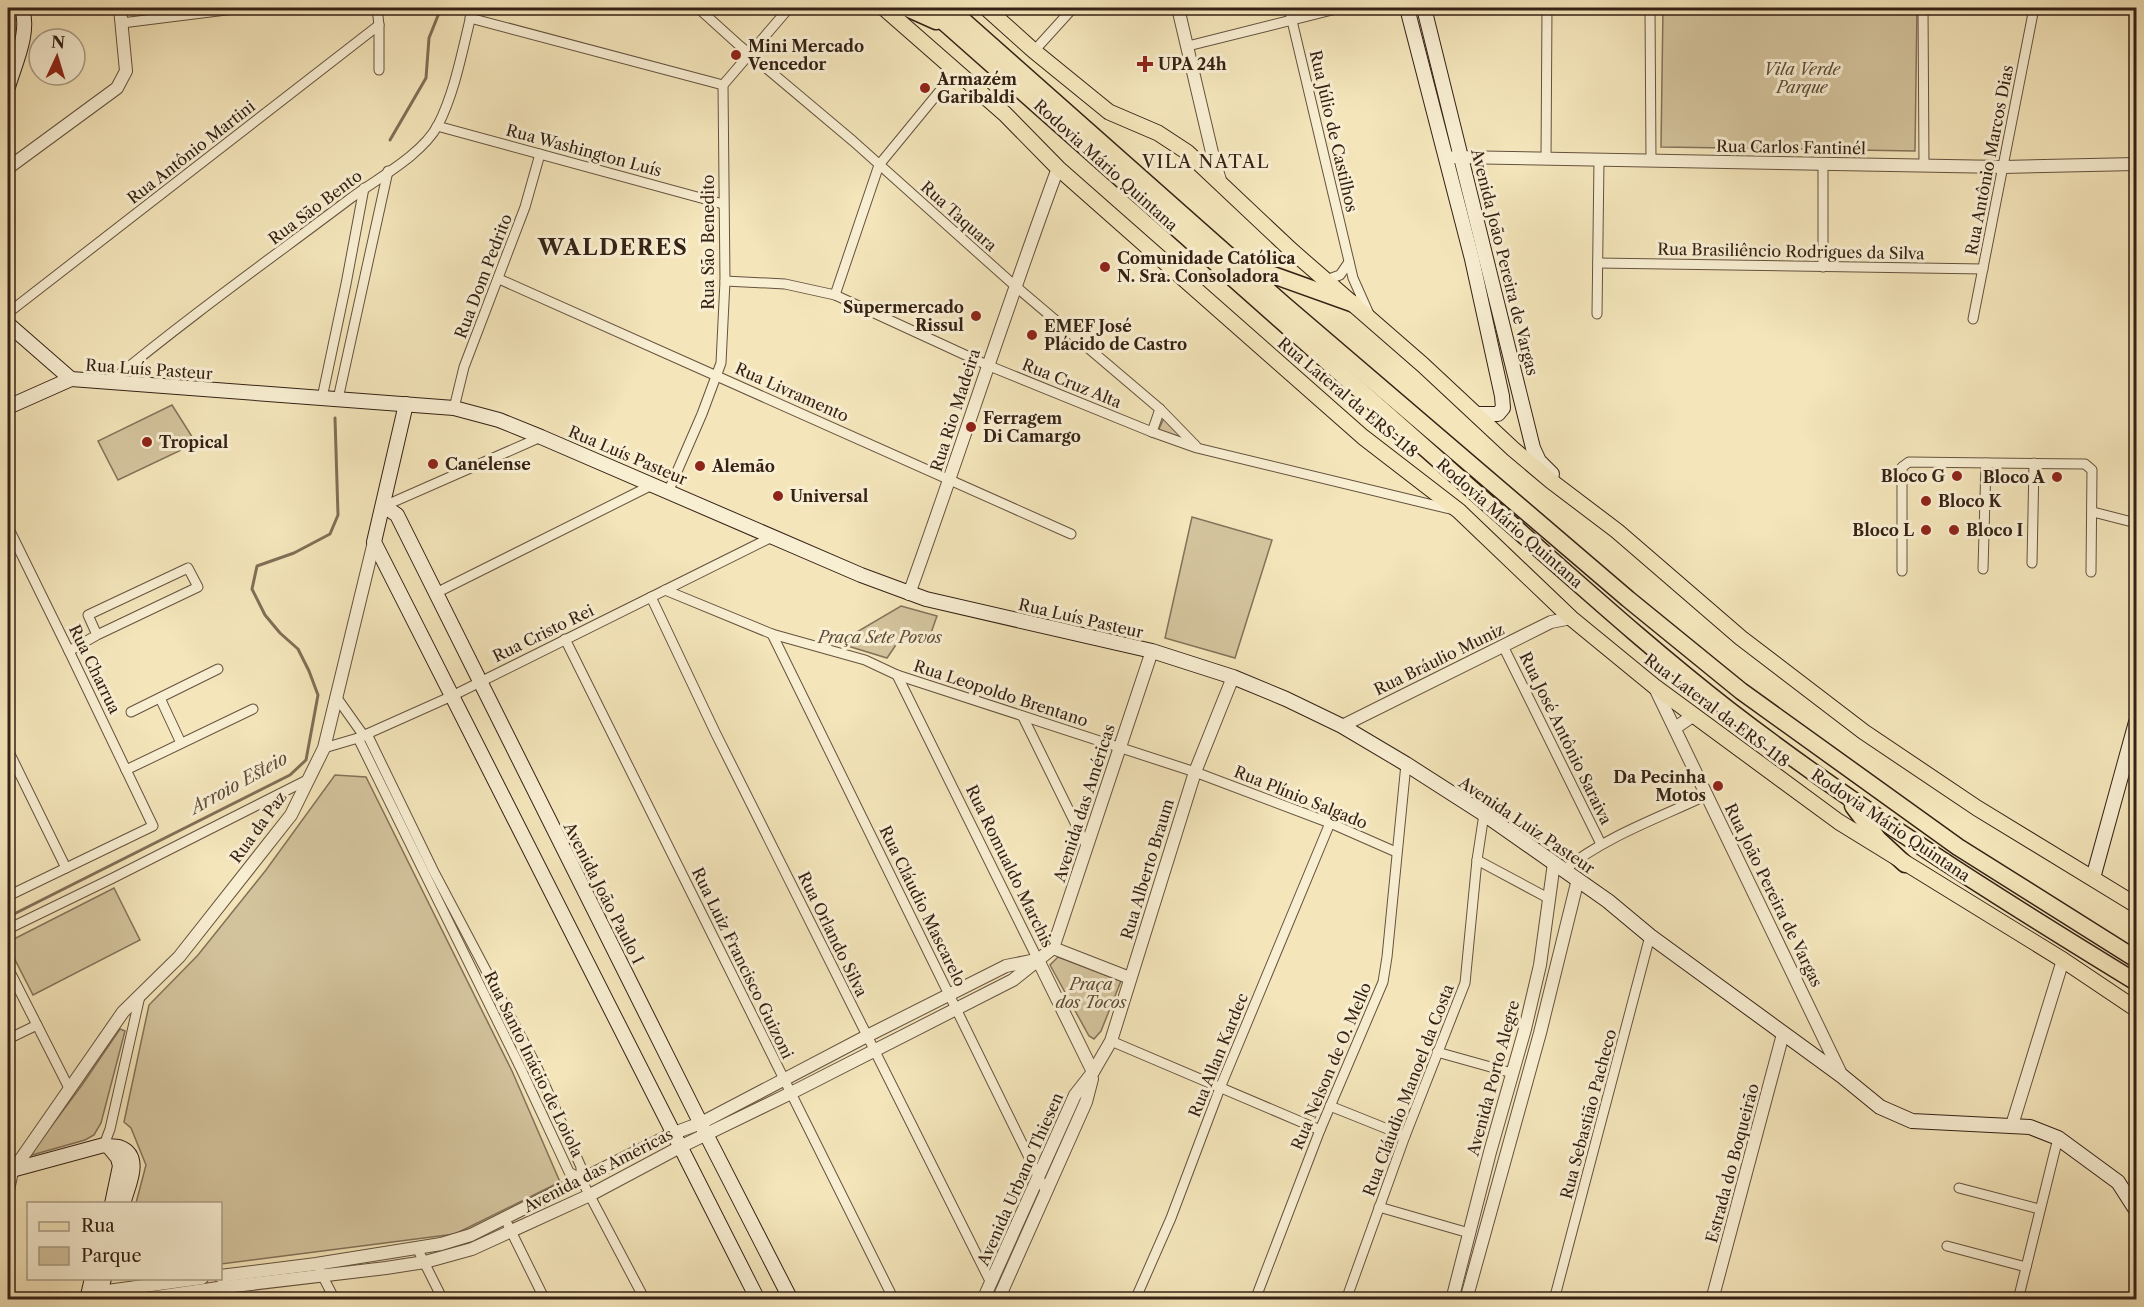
<svg xmlns="http://www.w3.org/2000/svg" width="2144" height="1307" font-family="'Libre Caslon Text',serif">
	<rect width="100%" height="100%" fill="#f4e5ba"/>
	<filter id="stains"><feTurbulence type="fractalNoise" baseFrequency=".00333" numOctaves="4"/><feColorMatrix values="0 0 0 0 .2 0 0 0 0 .09 0 0 0 0 .02 0 0 0 .5 -.17"/></filter>
	<radialGradient id="worn" r=".72"><stop offset=".6" stop-color="#630" stop-opacity="0"/><stop offset="1" stop-color="#630" stop-opacity=".3"/></radialGradient>
	<g fill="#d4c49e" stroke="#84725a" stroke-width="1.5">
		<path d="M1663 8H1917L1915 151 1661 147Z"/>
		<path d="M172 405 196 443 118 480 98 441Z"/>
		<path d="M1164 418 1185 440 1158 431Z"/>
		<path d="M1192 517 1272 540 1235 658 1165 638Z"/>
		<path d="M901 606 937 616 931 633 900 639 887 658 838 643Z"/>
		<path d="M335 775 366 777 512 1071 560 1182 455 1234 221 1264 220 1204 136 1203 146 1165 131 1128 124 1122 149 1005 198 955 266 870Z"/>
		<path d="M114 888 140 940 33 995 8 946V942Z"/>
		<path d="M1058 957 1121 981 1101 1031 1094 1039 1089 1036 1050 965Z"/>
		<path d="M120 1029 125 1031 101 1123 94 1135 85 1140 25 1157 32 1152 82 1085Z"/>
	</g>
	<g fill="none" stroke-linecap="round" stroke-linejoin="round">
		<g stroke="#816e56" stroke-width="3">
			<path d="M390 140 426 78 429 38 441 8"/>
			<path d="M8 917 290 775 306 760 318 695 309 671 298 649 280 633 265 615 252 589 257 566 294 553 330 534 338 515 335 418"/>
		</g>
		<g stroke="#65523e" stroke-width="11">
			<g id="minor">
				<path d="M377 8 379 25V70"/>
				<path d="M698 8 740 46 853 141 1014 285 1160 409 1196 446"/>
				<path d="M1289 8 1353 278 1369 314"/>
				<path d="M1650 8 1651 161"/>
				<path d="M1923 8 1924 166"/>
				<path d="M470 18 723 85"/>
				<path d="M122 23 242 8"/>
				<path d="M1188 46 1340 8"/>
				<path d="M1034 51 1073 8"/>
				<path d="M437 126 723 204"/>
				<path d="M1546 159 1547 8"/>
				<path d="M1823 164V267"/>
				<path d="M1598 263 1983 269"/>
				<path d="M499 279 1071 534"/>
				<path d="M1326 280 1340 275 1349 262"/>
				<path d="M725 281 785 284 835 295 987 365 1152 432 1197 448 1454 510"/>
				<path d="M835 295 879 165 957 70"/>
				<path d="M8 313 379 25"/>
				<path d="M1597 314 1599 160"/>
				<path d="M1973 319 2034 8"/>
				<path d="M109 383C187 318 270 259 351 198 378 178 422 155 438 125 456 90 463 46 473 8"/>
				<path d="M322 398 346 284 364 188"/>
				<path d="M338 399 388 171"/>
				<path d="M454 408 464 367 525 207 540 154"/>
				<path d="M1152 432 1160 409"/>
				<path d="M669 490 702 414 721 363 725 281 723 85 789 8"/>
				<path d="M384 506 541 437"/>
				<path d="M2093 512 2136 523"/>
				<path d="M8 527 69 651 153 826 8 896"/>
				<path d="M2032 563 2034 463"/>
				<path d="M1983 569 1986 463"/>
				<path d="M1902 571V467L1909 462 2085 464 2092 470 2091 572"/>
				<path d="M665 590 772 634 865 660 897 675 1195 772 1330 823 1396 852"/>
				<path d="M436 593 654 484"/>
				<path d="M651 597 715 732 991 1283"/>
				<path d="M772 634 1046 1192"/>
				<path d="M565 639 894 1300"/>
				<path d="M1503 646 1601 844"/>
				<path d="M69 651 97 635 198 587 188 568 88 615 97 635"/>
				<path d="M897 675 1038 960"/>
				<path d="M160 698 181 743"/>
				<path d="M337 698 364 736"/>
				<path d="M131 712 218 669"/>
				<path d="M1023 717 1086 845"/>
				<path d="M367 734 433 870 536 1065 581 1167V1179L645 1300"/>
				<path d="M358 738 521 1069 569 1172 581 1179"/>
				<path d="M324 748 358 738 452 696 772 537"/>
				<path d="M8 750 66 868"/>
				<path d="M126 770 253 709"/>
				<path d="M1477 860 1548 898"/>
				<path d="M1564 870C1606 836 1659 818 1707 795"/>
				<path d="M8 929 113 878 309 779"/>
				<path d="M8 968 70 1090"/>
				<path d="M8 1039 37 1025"/>
				<path d="M1111 1041 1320 1130"/>
				<path d="M1437 1052 1512 1073"/>
				<path d="M1330 1106 1405 1136"/>
				<path d="M104 1145 110 1129 140 996"/>
				<path d="M1959 1188 2039 1209"/>
				<path d="M8 1197 14 1169"/>
				<path d="M1379 1207 1469 1233"/>
				<path d="M508 1225 545 1300"/>
				<path d="M1947 1246 2026 1267"/>
				<path d="M417 1248 443 1300"/>
				<path d="M320 1271 335 1300"/>
				<path d="M223 1282 232 1300"/>
				<path d="M1135 1300 1171 1218 1220 1088 1330 823"/>
				<path d="M1255 1300 1320 1130 1383 982 1387 957 1406 764"/>
				<path d="M1346 1300 1405 1136 1465 983 1477 860 1484 814"/>
				<path d="M1554 1300 1650 936"/>
				<path d="M2018 1300 2058 1138"/>
			</g>
		</g>
		<g stroke="#65523e" stroke-width="14">
			<g id="tertiary">
				<path d="M1178 8 1214 161 1221 183"/>
				<path d="M1454 157 2003 167 2136 164"/>
				<path d="M8 168 117 88 126 71 120 8"/>
				<path d="M909 594C960 452 1006 309 1058 168"/>
				<path d="M1655 688 1842 1076"/>
				<path d="M1342 726 1551 622 1571 618"/>
				<path d="M1675 728 1694 715"/>
				<path d="M1053 948 1130 978"/>
				<path d="M1038 960 1093 1072"/>
				<path d="M2012 1125 2063 960"/>
				<path d="M14 1169 123 1012 179 957 291 815 324 748 374 542"/>
				<path d="M220 1276 316 1264 441 1244 471 1235 674 1133 701 1123 867 1036 1006 966 1036 960"/>
				<path d="M93 1293 202 1278"/>
				<path d="M136 1300 225 1287 386 1268 425 1262 472 1249 590 1195 680 1147 791 1093 1013 980 1053 948 1152 651"/>
				<path d="M983 1300 1075 1095 1093 1072 1111 1041 1195 772 1233 677"/>
				<path d="M998 1300 1086 1102 1092 1079"/>
				<path d="M1452 1300 1490 1152 1525 1029 1540 965 1554 863"/>
				<path d="M1466 1300 1540 1033 1578 879"/>
				<path d="M1712 1300 1783 1034"/>
			</g>
		</g>
		<g stroke="#352115" stroke-width="16">
			<g id="secondary">
				<path d="M1407 8 1472 259 1502 396 1503 408 1498 414H1476"/>
				<path d="M1424 8 1533 448 1539 461 1552 474"/>
				<path d="M8 87C15 63 30 33 22 8"/>
				<path d="M8 324 71 379 454 408 499 420 541 437 861 575 926 599 1152 651 1233 677 1286 699 1342 726 1406 764 1484 814 1608 901 1650 936 1842 1076 1880 1107 1912 1121 2030 1127 2058 1138 2118 1182 2136 1210"/>
				<path d="M406 404 374 542 758 1300"/>
				<path d="M8 407 71 379"/>
				<path d="M384 506 397 515 706 1134 791 1300"/>
				<path d="M2093 878 2136 722"/>
				<path d="M109 1147 118 1158 120 1166 112 1204"/>
				<path d="M8 1171 104 1145C110 1147 114 1146 119 1147 144 1156 128 1185 123 1204"/>
				<path d="M87 1300 92 1278"/>
				<path d="M99 1300 104 1278"/>
			</g>
		</g>
		<g stroke="#352115" stroke-width="17">
			<g id="primary">
				<path d="M884 8 1005 114 1058 168 1363 437 1459 511 1571 618 1654 686 1839 822 2063 960 2136 1009"/>
				<path d="M986 8 1034 51 1109 112 1158 133 1187 152 1291 250 1423 365 1513 449 1551 481 1617 531 1741 638 1864 732 1977 808 2136 905"/>
			</g>
		</g>
		<g stroke="#352115" stroke-width="19">
			<g id="trunk">
				<path d="M907 8 936 21"/>
				<path d="M928 8 1546 555C1606 608 1666 661 1729 710 1859 810 1997 897 2136 982"/>
				<path d="M949 8 1282 303 1628 599 1741 691 1958 847 2136 959"/>
				<path d="M1245 265 1354 304"/>
				<path d="M1853 806 1878 839 1905 864"/>
			</g>
		</g>
		<use href="#minor" stroke="#f8eed2" stroke-width="9"/>
		<use href="#tertiary" stroke="#f8eed2" stroke-width="12"/>
		<use href="#secondary" stroke="#f8eed2" stroke-width="14"/>
		<use href="#primary" stroke="#f4e5ba" stroke-width="15"/>
		<use href="#trunk" stroke="#f4e5ba" stroke-width="16"/>
	</g>
	<g fill="#8f2418" stroke="#f8eed2" stroke-width="2">
		<circle cx="736" cy="55" r="6"/>
		<path d="M1142 55h6v6h6v6h-6v6h-6v-6h-6v-6h6z"/>
		<circle cx="925" cy="88" r="6"/>
		<circle cx="1105" cy="267" r="6"/>
		<circle cx="976" cy="316" r="6"/>
		<circle cx="1032" cy="335" r="6"/>
		<circle cx="971" cy="427" r="6"/>
		<circle cx="147" cy="442" r="6"/>
		<circle cx="433" cy="464" r="6"/>
		<circle cx="700" cy="466" r="6"/>
		<circle cx="1957" cy="476" r="6"/>
		<circle cx="2057" cy="477" r="6"/>
		<circle cx="778" cy="496" r="6"/>
		<circle cx="1926" cy="501" r="6"/>
		<circle cx="1926" cy="530" r="6"/>
		<circle cx="1954" cy="530" r="6"/>
		<circle cx="1718" cy="786" r="6"/>
	</g>
	<g text-anchor="middle" dominant-baseline="central" stroke-width="6" stroke-linejoin="round" paint-order="stroke">
		<g font-size="16" font-weight="bold" fill="#352115" stroke="#f8eed2" text-anchor="start">
			<text x="748" y="46">Mini Mercado<tspan x="748" dy="18">Vencedor</tspan></text>
			<text x="1158" y="64">UPA 24h</text>
			<text x="937" y="79">Armazém<tspan x="937" dy="18">Garibaldi</tspan></text>
			<text x="1117" y="258">Comunidade Católica<tspan x="1117" dy="18">N. Sra. Consoladora</tspan></text>
			<text x="964" y="307" text-anchor="end">Supermercado<tspan x="964" dy="18">Rissul</tspan></text>
			<text x="1044" y="326">EMEF José<tspan x="1044" dy="18">Plácido de Castro</tspan></text>
			<text x="983" y="418">Ferragem<tspan x="983" dy="18">Di Camargo</tspan></text>
			<text x="159" y="442">Tropical</text>
			<text x="445" y="464">Canelense</text>
			<text x="712" y="466">Alemão</text>
			<text x="1945" y="476" text-anchor="end">Bloco G</text>
			<text x="2045" y="477" text-anchor="end">Bloco A</text>
			<text x="790" y="496">Universal</text>
			<text x="1938" y="501">Bloco K</text>
			<text x="1914" y="530" text-anchor="end">Bloco L</text>
			<text x="1966" y="530">Bloco I</text>
			<text x="1706" y="777" text-anchor="end">Da Pecinha<tspan x="1706" dy="18">Motos</tspan></text>
		</g>
		<g font-size="16" font-style="italic" fill="#5d4a37" stroke="#f8eed2">
			<text x="1802" y="69">Vila Verde<tspan x="1802" dy="18">Parque</tspan></text>
			<text x="880" y="637">Praça Sete Povos</text>
			<text x="1091" y="984">Praça<tspan x="1091" dy="18">dos Tocos</tspan></text>
		</g>
		<g font-size="16" fill="#352115" stroke="#f8eed2">
			<text transform="translate(1334 131) rotate(77)">Rua Júlio de Castilhos</text>
			<text transform="translate(1791 147) rotate(1)">Rua Carlos Fantinél</text>
			<text transform="translate(584 150) rotate(15)">Rua Washington Luís</text>
			<text transform="translate(191 152) rotate(-38)">Rua Antônio Martini</text>
			<text transform="translate(1989 160) rotate(-79)">Rua Antônio Marcos Dias</text>
			<text transform="translate(1106 165) rotate(42)">Rodovia Mário Quintana</text>
			<text transform="translate(315 207) rotate(-37)">Rua São Bento</text>
			<text transform="translate(959 216) rotate(42)">Rua Taquara</text>
			<text transform="translate(708 242) rotate(-90)">Rua São Benedito</text>
			<text transform="translate(1791 251) rotate(1)">Rua Brasiliêncio Rodrigues da Silva</text>
			<text transform="translate(1505 262) rotate(76)">Avenida João Pereira de Vargas</text>
			<text transform="translate(483 276) rotate(-69)">Rua Dom Pedrito</text>
			<text transform="translate(149 369) rotate(4)">Rua Luís Pasteur</text>
			<text transform="translate(1072 383) rotate(22)">Rua Cruz Alta</text>
			<text transform="translate(792 392) rotate(24)">Rua Livramento</text>
			<text transform="translate(1348 397) rotate(40)">Rua Lateral da ERS-118</text>
			<text transform="translate(955 410) rotate(-72)">Rua Rio Madeira</text>
			<text transform="translate(628 455) rotate(23)">Rua Luís Pasteur</text>
			<text transform="translate(1510 523) rotate(41)">Rodovia Mário Quintana</text>
			<text transform="translate(1081 618) rotate(13)">Rua Luís Pasteur</text>
			<text transform="translate(543 633) rotate(-26)">Rua Cristo Rei</text>
			<text transform="translate(1439 659) rotate(-26)">Rua Bráulio Muniz</text>
			<text transform="translate(95 669) rotate(64)">Rua Charrua</text>
			<text transform="translate(1001 693) rotate(18)">Rua Leopoldo Brentano</text>
			<text transform="translate(1717 710) rotate(37)">Rua Lateral da ERS-118</text>
			<text transform="translate(1566 738) rotate(64)">Rua José Antônio Saraiva</text>
			<text transform="translate(1301 797) rotate(22)">Rua Plínio Salgado</text>
			<text transform="translate(1084 803) rotate(-72)">Avenida das Américas</text>
			<text transform="translate(1527 825) rotate(34)">Avenida Luiz Pasteur</text>
			<text transform="translate(1891 825) rotate(34)">Rodovia Mário Quintana</text>
			<text transform="translate(258 827) rotate(-54)">Rua da Paz</text>
			<text transform="translate(1010 866) rotate(64)">Rua Romualdo Marchis</text>
			<text transform="translate(1147 869) rotate(-73)">Rua Alberto Braum</text>
			<text transform="translate(604 893) rotate(63)">Avenida João Paulo I</text>
			<text transform="translate(1774 895) rotate(64)">Rua João Pereira de Vargas</text>
			<text transform="translate(923 906) rotate(64)">Rua Cláudio Mascarelo</text>
			<text transform="translate(833 934) rotate(64)">Rua Orlando Silva</text>
			<text transform="translate(743 963) rotate(64)">Rua Luiz Francisco Guizoni</text>
			<text transform="translate(1218 1055) rotate(-68)">Rua Allan Kardec</text>
			<text transform="translate(534 1064) rotate(64)">Rua Santo Inácio de Loiola</text>
			<text transform="translate(1331 1066) rotate(-67)">Rua Nelson de O. Mello</text>
			<text transform="translate(1493 1078) rotate(-75)">Avenida Porto Alegre</text>
			<text transform="translate(1408 1090) rotate(-69)">Rua Cláudio Manoel da Costa</text>
			<text transform="translate(1588 1114) rotate(-75)">Rua Sebastião Pacheco</text>
			<text transform="translate(1732 1163) rotate(-75)">Estrada do Boqueirão</text>
			<text transform="translate(598 1170) rotate(-27)">Avenida das Américas</text>
			<text transform="translate(1020 1179) rotate(-66)">Avenida Urbano Thiesen</text>
		</g>
		<g font-size="18" letter-spacing="1.5" fill="#352115" stroke="#f8eed2">
			<text x="1206" y="162">VILA NATAL</text>
		</g>
		<g font-size="18" font-style="italic" fill="#614e3b" stroke="#f8eed2">
			<text transform="translate(239 783) rotate(-29)">Arroio Esteio</text>
		</g>
		<g font-size="22" font-weight="bold" letter-spacing="1.5" fill="#352115" stroke="#f8eed2">
			<text x="613" y="247">WALDERES</text>
		</g>
	</g>
	<rect width="2144" height="1307" fill="none" stroke="#f4e5ba" stroke-width="30"/>
	<rect x="9" y="9" width="2126" height="1289" fill="none" stroke="#352115" stroke-width="3"/>
	<rect x="15" y="15" width="2114" height="1277" fill="none" stroke="#352115" stroke-width="1.5"/>
	<rect x="27" y="1202" width="195" height="78" fill="#f8eed2" stroke="#aa9c86" stroke-width="1.5"/>
	<rect x="39" y="1222" width="30" height="9" fill="#f4e5ba" stroke="#aa9c86" stroke-width="1.5"/>
	<text x="81" y="1232" font-size="18" fill="#352115">Rua</text>
	<rect x="39" y="1247" width="30" height="18" fill="#d4c49e" stroke="#aa9c86" stroke-width="1.5"/>
	<text x="81" y="1262" font-size="18" fill="#352115">Parque</text>
	<g transform="translate(57 57) rotate(4)"><circle r="28" fill="#f8eed2" stroke="#aa9c86" stroke-width="1.5"/>
	<path d="M0-4.5L10 22L0 15L-10 22Z" fill="#8f2418"/>
	<text y="-9" font-size="16" font-weight="bold" text-anchor="middle" fill="#352115">N</text>
	</g>
	<rect width="100%" height="100%" filter="url(#stains)"/>
	<rect width="100%" height="100%" fill="url(#worn)"/>
</svg>
